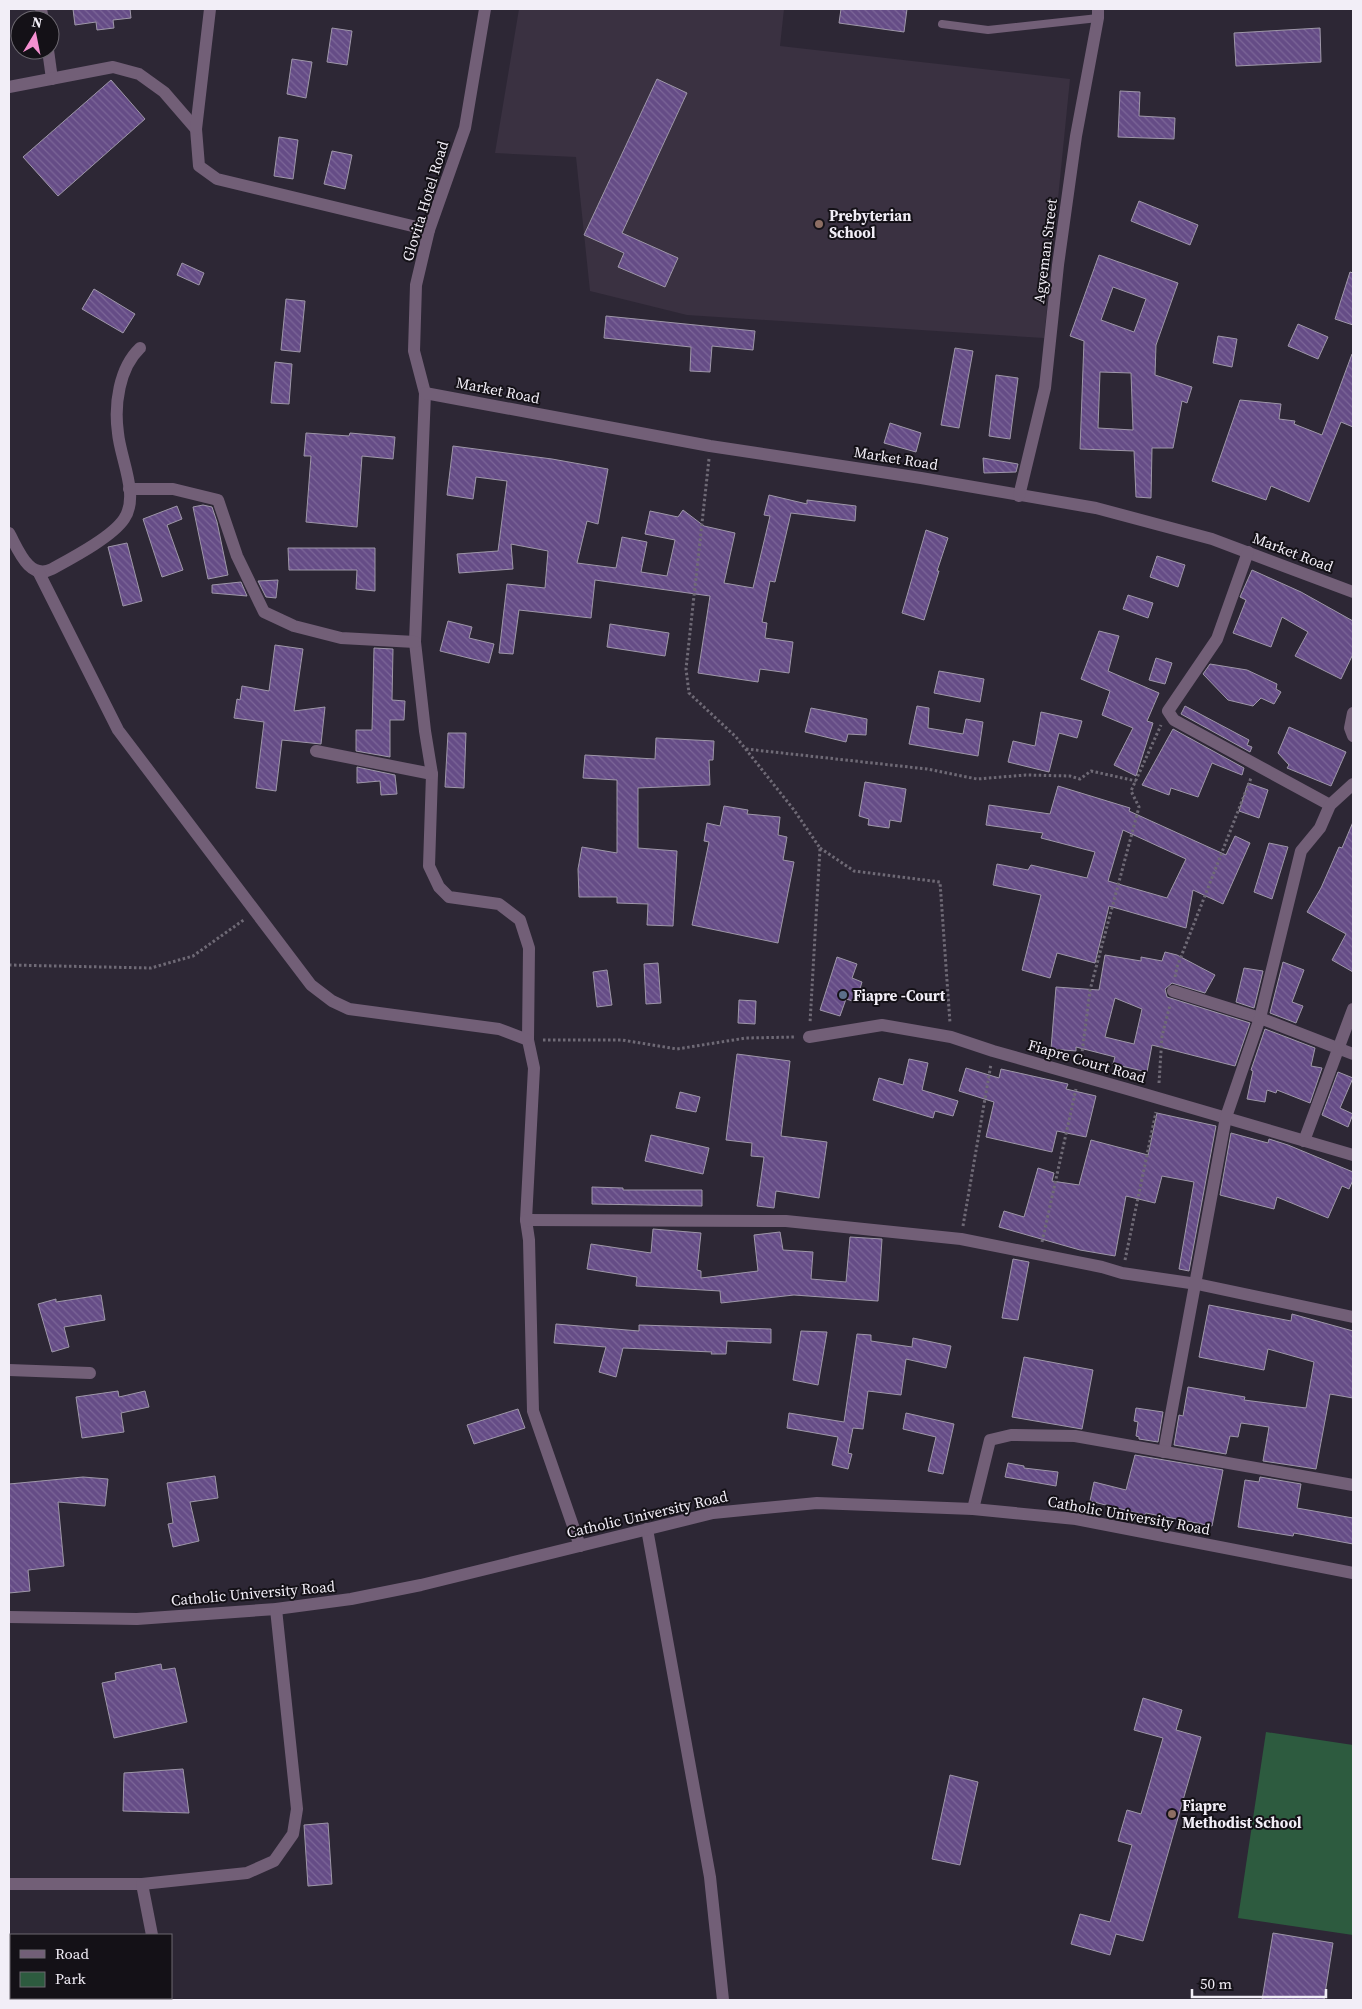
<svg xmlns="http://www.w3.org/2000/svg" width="1362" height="2009" font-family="'Source Serif 4',serif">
	<defs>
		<pattern id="building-back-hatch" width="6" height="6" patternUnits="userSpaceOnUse" patternTransform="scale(1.25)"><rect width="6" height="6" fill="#654c86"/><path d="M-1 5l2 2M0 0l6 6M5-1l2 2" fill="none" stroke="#7c6698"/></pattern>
	</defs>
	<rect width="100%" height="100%" fill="#2d2735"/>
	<path fill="#3a3141" d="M519 9H784L780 46 1070 79 1044 338 687 315 590 291 576 157 495 153Z"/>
	<path fill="#2d5b3f" d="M1266 1732 1353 1745V1935L1238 1918Z"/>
	<g fill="url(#building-back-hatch)" stroke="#9e97a8" fill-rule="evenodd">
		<path d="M73 9H130L131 18 113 20 114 28 97 30 96 22 75 25Z"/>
		<path d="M841 9H907L904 32 839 23Z"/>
		<path d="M332 28 352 31 347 65 327 62Z"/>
		<path d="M1320 28 1321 62 1236 66 1234 33Z"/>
		<path d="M292 59 312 62 306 98 287 94Z"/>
		<path d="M657 79 687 93 622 233 678 258 665 287 618 267 624 253 584 235Z"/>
		<path d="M111 80 145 119 58 196 23 157Z"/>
		<path d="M1120 91 1140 92 1139 116 1175 118 1174 139 1118 137Z"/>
		<path d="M279 137 298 140 293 179 274 176Z"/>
		<path d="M332 151 352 155 345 189 324 184Z"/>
		<path d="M1139 201 1198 225 1190 245 1131 221Z"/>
		<path d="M1099 255 1178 283 1156 345 1155 375 1192 387 1187 403 1182 401 1173 448H1152L1151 498 1136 497 1134 451 1080 449 1084 341 1070 336ZM1113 287 1146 299 1134 332 1101 320ZM1100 372 1131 373 1133 430 1098 428Z"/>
		<path d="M182 263 204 273 199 285 177 275Z"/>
		<path d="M1350 272 1353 273V325L1335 319Z"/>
		<path d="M94 289 135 314 123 333 82 309Z"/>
		<path d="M286 299 305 301 300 352 281 350Z"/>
		<path d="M606 316 755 331 753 350 712 346 710 372 690 371 691 347 604 338Z"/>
		<path d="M1298 324 1328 337 1318 359 1288 346Z"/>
		<path d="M1218 336 1237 339 1232 367 1213 363Z"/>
		<path d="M955 348 973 351 959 428 941 425Z"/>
		<path d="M1352 354H1353V427L1341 422 1309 502 1271 486 1266 500 1212 481 1240 400 1281 404 1279 419 1295 421 1294 424 1322 435Z"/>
		<path d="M275 362 292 364 289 404 271 403Z"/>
		<path d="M996 375 1018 378 1010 439 989 436Z"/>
		<path d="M890 423 921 433 916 452 884 443Z"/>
		<path d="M306 433 349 436 350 433 395 437 393 459 362 456 357 527 306 522 311 456H304Z"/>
		<path d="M453 446 552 459 608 469 598 524 587 521 577 563 616 568 622 537 647 542 641 572 667 576 675 540 645 534 650 511 678 517 683 510 704 526 735 533 724 583 753 588 770 516 764 515 769 495 807 504V500L856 506 855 521 791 513 775 582 770 581 762 622 767 623 765 638 793 642 789 673 760 669 758 682 698 673 710 596 595 580 591 618 519 610 513 654 499 653 507 584 545 588 548 551 511 544 513 569 459 573 457 554 498 551 507 481 476 477 473 499 447 495Z"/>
		<path d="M983 458 1018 464 1016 472 984 473Z"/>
		<path d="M203 505 212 507 217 522 228 575 208 579 193 507Z"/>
		<path d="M177 506 182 519 167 525 183 570 162 577 143 519Z"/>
		<path d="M926 530 948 538 937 571H939L924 620 902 613Z"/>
		<path d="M127 543 142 601 123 606 108 547Z"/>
		<path d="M288 548H375V591L356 589 357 570H289Z"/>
		<path d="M1157 556 1185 565 1178 587 1150 577Z"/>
		<path d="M1252 570 1301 592 1353 621V654L1341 679 1295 656 1308 632 1282 617 1271 647 1233 633 1246 600 1240 597Z"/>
		<path d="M278 580 276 598 266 597 258 581Z"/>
		<path d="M241 582 247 596 212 593V585Z"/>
		<path d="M1128 595 1153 603 1148 618 1123 609Z"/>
		<path d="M448 621 472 627 469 638 494 644 489 663 440 651Z"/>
		<path d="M610 624 669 633 665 656 607 647Z"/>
		<path d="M1099 631 1119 636 1108 671 1159 693 1147 721 1153 723 1136 776 1114 765 1133 728 1102 715 1110 691 1081 679Z"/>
		<path d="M275 645 303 649 294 711 325 707 321 744 282 740 276 791 256 788 264 722 234 718 237 699 240 700 242 686 269 691Z"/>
		<path d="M374 648 393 649 392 700 405 701 404 720H390V757L356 751V730H372Z"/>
		<path d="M1156 658 1172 663 1165 684 1149 680Z"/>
		<path d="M1210 664 1247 670 1277 684 1276 689 1281 692 1274 704 1261 698 1253 706 1228 700 1203 674Z"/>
		<path d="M939 671 984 679 980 702 934 693Z"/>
		<path d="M917 706 929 708 928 728 963 734 966 719 983 722 978 756 909 744Z"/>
		<path d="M1185 706 1249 740 1247 745 1252 747 1250 752 1181 714Z"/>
		<path d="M811 708 867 719 866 735 848 734 846 742 805 732Z"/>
		<path d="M1041 712 1082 721 1077 738 1059 733 1049 772 1008 762 1013 741 1035 746Z"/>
		<path d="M1289 727 1346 752 1331 786 1287 768 1289 765 1278 753Z"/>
		<path d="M1173 729 1244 768 1242 775 1212 763 1198 797 1171 788 1169 795 1142 785Z"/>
		<path d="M448 733H466L464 788 445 787Z"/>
		<path d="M656 738 714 741 713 760H709L710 785 638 788V848L677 851 673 926 647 925 648 904 617 903V897H579L578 869 582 847 617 853V780L583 778 585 755 655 759Z"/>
		<path d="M357 767 395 775 397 794 381 795 380 781 357 783Z"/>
		<path d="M865 782 906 789 901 822 890 820 889 828 868 825 869 819 859 816Z"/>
		<path d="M1248 783 1268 790 1259 818 1239 811Z"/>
		<path d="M1058 786 1130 808 1129 811 1226 855 1235 836 1250 843 1223 904 1193 890 1186 928 1109 906 1095 963 1057 953 1050 978 1022 970 1041 895 993 885 997 864 1028 870 1031 865 1087 878 1095 852 1041 838 1043 833 986 825 989 805 1050 814ZM1123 830 1186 859 1167 898 1108 881Z"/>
		<path d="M724 806 748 810 747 814 780 817 778 835 787 837 783 860 794 862 778 943 692 925 709 842 704 841 707 823 720 826Z"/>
		<path d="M1353 822V972L1332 960 1346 934 1307 912 1321 888 1339 847 1342 848Z"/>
		<path d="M1269 843 1288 847 1272 899 1254 892Z"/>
		<path d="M1165 952 1177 955 1215 975 1205 993 1172 983 1165 989 1167 997 1250 1023 1235 1066 1152 1045 1147 1072 1113 1064 1115 1057 1076 1047V1051L1051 1049 1056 987 1099 990 1105 955 1141 961V957L1162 961ZM1115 998 1142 1009 1134 1044 1105 1037Z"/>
		<path d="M837 957 857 964 852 978 862 982 856 1002 846 999 840 1016 820 1010Z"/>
		<path d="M1283 962 1304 970 1292 1002 1303 1006 1296 1023 1270 1013Z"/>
		<path d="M658 963 661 1003 646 1004 644 964Z"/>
		<path d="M1244 968 1263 971 1254 1008 1236 1002Z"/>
		<path d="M607 970 612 1005 597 1007 593 972Z"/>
		<path d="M739 1000 756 1001 755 1024 738 1023Z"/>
		<path d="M1265 1029 1315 1048 1311 1066 1322 1068 1310 1103 1277 1090 1276 1093 1267 1090 1265 1102 1247 1099 1253 1071 1251 1070Z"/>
		<path d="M737 1054 790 1061 781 1136 827 1142 819 1198 776 1191 774 1208 757 1206 764 1157 751 1156 752 1143 726 1140Z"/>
		<path d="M909 1059 928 1063 922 1090 958 1101 953 1116 935 1111 933 1118 873 1100 879 1078 903 1085Z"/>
		<path d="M966 1068 999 1078 1001 1069 1068 1084 1066 1089 1096 1096 1086 1137 1057 1131 1052 1152 986 1137 994 1102 959 1091Z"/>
		<path d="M1338 1072 1353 1078 1340 1108 1353 1114 1348 1127 1322 1115Z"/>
		<path d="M680 1092 700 1097 696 1112 676 1108Z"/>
		<path d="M1157 1113 1216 1126 1189 1271 1179 1269 1194 1182 1162 1176 1155 1203 1126 1196 1115 1256 1080 1250 999 1227 1004 1211 1024 1217 1038 1168 1054 1173 1052 1181 1079 1185 1091 1140 1148 1155Z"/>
		<path d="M1231 1133 1268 1143 1269 1139 1288 1145 1353 1172V1180L1349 1189 1342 1186 1328 1218 1277 1197 1274 1209 1220 1195Z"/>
		<path d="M651 1135 709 1148 703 1174 645 1161Z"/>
		<path d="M592 1187 623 1188V1190H702V1206L592 1204Z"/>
		<path d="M653 1229 701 1233 697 1270 701 1271V1278L758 1271 754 1235 780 1232 783 1250 813 1252 811 1279 846 1282 850 1237 882 1239 878 1301 794 1295 721 1303 720 1291 636 1286 637 1277 587 1269 591 1244 651 1253Z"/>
		<path d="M1013 1259 1029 1262 1018 1320 1002 1318Z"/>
		<path d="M101 1295 105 1320 64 1327 69 1347 52 1352 38 1304 56 1299V1302Z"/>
		<path d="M1209 1305 1291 1321 1292 1314 1353 1331V1398L1330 1394 1316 1469 1263 1461 1269 1427 1241 1423 1238 1437 1230 1436 1226 1454 1174 1445 1179 1415 1183 1416 1188 1387 1245 1397 1244 1400 1306 1408 1314 1362 1268 1349 1264 1370 1199 1357Z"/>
		<path d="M556 1324 639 1331V1325L771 1329V1343L727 1341 726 1354H711L712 1352 623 1348 616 1377 599 1372 606 1347 554 1343Z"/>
		<path d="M801 1331 827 1332 818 1385 793 1380Z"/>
		<path d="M857 1334 871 1335V1341L912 1347 913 1338 951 1346 946 1368 906 1359 901 1395 868 1391 863 1429 853 1428 848 1453 852 1454 848 1469 832 1465 838 1437 787 1428 789 1413 844 1422Z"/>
		<path d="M1024 1357 1093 1370 1082 1429 1012 1417Z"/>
		<path d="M118 1391 119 1397 145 1391 149 1407 121 1413 124 1432 82 1438 76 1397Z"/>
		<path d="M1136 1408 1163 1412 1158 1442 1139 1439V1437L1136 1436 1138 1422 1134 1421Z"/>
		<path d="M518 1409 525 1428 474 1444 467 1425Z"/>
		<path d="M906 1413 954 1424 943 1474 928 1471 936 1437 903 1429Z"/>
		<path d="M1135 1455 1223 1470 1212 1526 1146 1513 1145 1515 1090 1501 1094 1482 1126 1490Z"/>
		<path d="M1008 1463 1024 1466V1468L1058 1472 1056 1486 1005 1477Z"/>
		<path d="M215 1476 218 1498 190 1502 199 1541 173 1547 168 1524 173 1523 167 1483Z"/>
		<path d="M83 1477 108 1479 105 1506 58 1502 64 1566 28 1570 30 1591 9 1593V1484Z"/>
		<path d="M1260 1477 1301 1484 1297 1508 1353 1518V1544L1294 1533 1293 1536 1238 1527 1245 1480 1259 1482Z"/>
		<path d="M161 1664 162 1670 175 1668 187 1722 114 1738 102 1683 116 1680 115 1673Z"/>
		<path d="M1143 1698 1182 1710 1176 1730 1201 1737 1143 1941 1116 1934 1110 1955 1071 1944 1080 1914 1110 1922 1132 1845 1118 1841 1127 1810 1141 1814 1163 1738 1134 1730Z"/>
		<path d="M183 1769 189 1813 123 1811 124 1773Z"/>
		<path d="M950 1775 978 1782 960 1865 932 1859Z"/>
		<path d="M328 1823 332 1884 308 1886 304 1825Z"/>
		<path d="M1273 1933 1333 1943 1324 2000H1262Z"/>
	</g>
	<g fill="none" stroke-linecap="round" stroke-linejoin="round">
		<g stroke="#6f6a76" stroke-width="3" stroke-dasharray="2.5 2.5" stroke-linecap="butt">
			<path d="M709 459 686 669 689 693 736 737 794 810 820 848 810 1023"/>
			<path d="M746 749 927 769 977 779 1026 775 1070 776 1080 779 1091 771 1136 781"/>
			<path d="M820 848 854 871 940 882 950 1023"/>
			<path d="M9 965 151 968 193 956 245 919"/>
			<path d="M1175 977 1177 967 1251 778"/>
			<path d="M543 1040H622L677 1049 746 1038 795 1037"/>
			<path d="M1081 1061 1090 990 1139 807 1131 791 1161 725"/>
			<path d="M1159 1083 1162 1036 1170 1005"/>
			<path d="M963 1226 991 1064"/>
			<path d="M1042 1242 1076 1089"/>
			<path d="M1125 1260 1156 1112"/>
		</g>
		<path stroke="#725f77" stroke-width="8" d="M942 24 988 30 1098 18"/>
		<g stroke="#725f77" stroke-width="12">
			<path d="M41 9 43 20"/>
			<path d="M485 9 465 128 429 230 416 285 414 351 425 393 415 642 425 731 432 774 429 866 439 887 449 897 499 904 520 920 529 948 528 1040 534 1068 526 1220 529 1240 533 1411 580 1546"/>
			<path d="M48 50 52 79"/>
			<path d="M9 87 113 67 139 74 164 92 196 129 199 166 217 179 429 230"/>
			<path d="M196 129 210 9"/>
			<path d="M425 393 710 446 921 478 1096 508 1212 539 1353 592"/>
			<path d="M129 489H173L218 500 237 556 264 612 294 626 341 638 415 642"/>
			<path d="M1019 496 1045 388 1058 265 1076 136 1098 18V9"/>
			<path d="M9 533C18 549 29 581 52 569 72 558 112 537 124 519 140 496 120 458 118 433 114 405 119 368 140 348"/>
			<path d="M1248 552 1217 639 1168 711 1174 720 1330 805"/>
			<path d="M39 573 118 730 311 985 332 1001 349 1009 499 1029 528 1040"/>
			<path d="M1353 713 1350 728 1353 736"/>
			<path d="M316 751 432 774"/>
			<path d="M1173 991 1260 1018 1353 1054"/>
			<path d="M809 1037 882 1025 951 1037 993 1051 1127 1089 1353 1155"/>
			<path d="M1304 1141 1353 1009"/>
			<path d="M526 1220 786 1221 961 1239 1102 1267 1122 1273 1197 1284 1353 1317"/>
			<path d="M9 1370 90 1373"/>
			<path d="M1164 1452 1226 1117 1260 1018 1301 851 1320 828 1330 805 1353 784"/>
			<path d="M973 1509 990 1440 1011 1435 1075 1436 1353 1485"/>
			<path d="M647 1529 710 1877 723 2000"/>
			<path d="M9 1617 137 1619 276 1609 351 1599 421 1585 713 1513 817 1503 973 1509 1076 1519 1353 1573"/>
			<path d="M9 1884H142L247 1873 274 1861 293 1834 297 1809 276 1609"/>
			<path d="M142 1884 152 1935"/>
			<path d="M163 1998V2000"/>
		</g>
	</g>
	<g fill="#8d6e63" stroke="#141117" stroke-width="2">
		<circle cx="819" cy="224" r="5"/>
		<circle cx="1172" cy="1814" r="5"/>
	</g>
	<circle fill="#5c6f8a" stroke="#141117" stroke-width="2" cx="843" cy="995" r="5"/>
	<g text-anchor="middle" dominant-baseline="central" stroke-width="4" stroke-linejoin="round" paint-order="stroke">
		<g font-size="15" fill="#f2eef7" stroke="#141117">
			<text transform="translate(425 201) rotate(-73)">Glovita Hotel Road</text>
			<text transform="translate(1045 251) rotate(-83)">Agyeman Street</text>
			<text transform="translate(498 390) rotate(11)">Market Road</text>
			<text transform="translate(896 458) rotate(9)">Market Road</text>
			<text transform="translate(1293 552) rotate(21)">Market Road</text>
			<text transform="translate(1087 1061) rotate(16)">Fiapre Court Road</text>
			<text transform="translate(647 1514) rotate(-13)">Catholic University Road</text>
			<text transform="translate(1129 1515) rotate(10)">Catholic University Road</text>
			<text transform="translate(253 1593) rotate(-5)">Catholic University Road</text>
		</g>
		<g font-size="15" font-weight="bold" fill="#f2eef7" stroke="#141117" text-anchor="start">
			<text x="829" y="215">Prebyterian<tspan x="829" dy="17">School</tspan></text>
			<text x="853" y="995">Fiapre -Court</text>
			<text x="1182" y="1805">Fiapre<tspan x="1182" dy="17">Methodist School</tspan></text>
		</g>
	</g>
	<rect width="1362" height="2009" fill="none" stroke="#f2eef7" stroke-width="20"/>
	<rect x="10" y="1934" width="162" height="65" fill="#141117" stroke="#6d6971"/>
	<rect x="20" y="1950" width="25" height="8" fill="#725f77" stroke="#6d6971"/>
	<text x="55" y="1959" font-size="15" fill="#f2eef7">Road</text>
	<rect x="20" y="1972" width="25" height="15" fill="#2d5b3f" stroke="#6d6971"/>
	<text x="55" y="1984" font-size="15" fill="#f2eef7">Park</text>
	<g transform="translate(35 35) rotate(10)"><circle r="24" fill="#141117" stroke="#6d6971"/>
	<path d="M0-4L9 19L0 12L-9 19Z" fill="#f590d1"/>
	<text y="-8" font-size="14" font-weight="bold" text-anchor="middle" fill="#f2eef7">N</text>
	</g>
	<path d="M1192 1989v8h134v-8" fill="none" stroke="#f2eef7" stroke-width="2.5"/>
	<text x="1200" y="1989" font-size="15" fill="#f2eef7" stroke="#141117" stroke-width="4" paint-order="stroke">50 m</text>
</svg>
